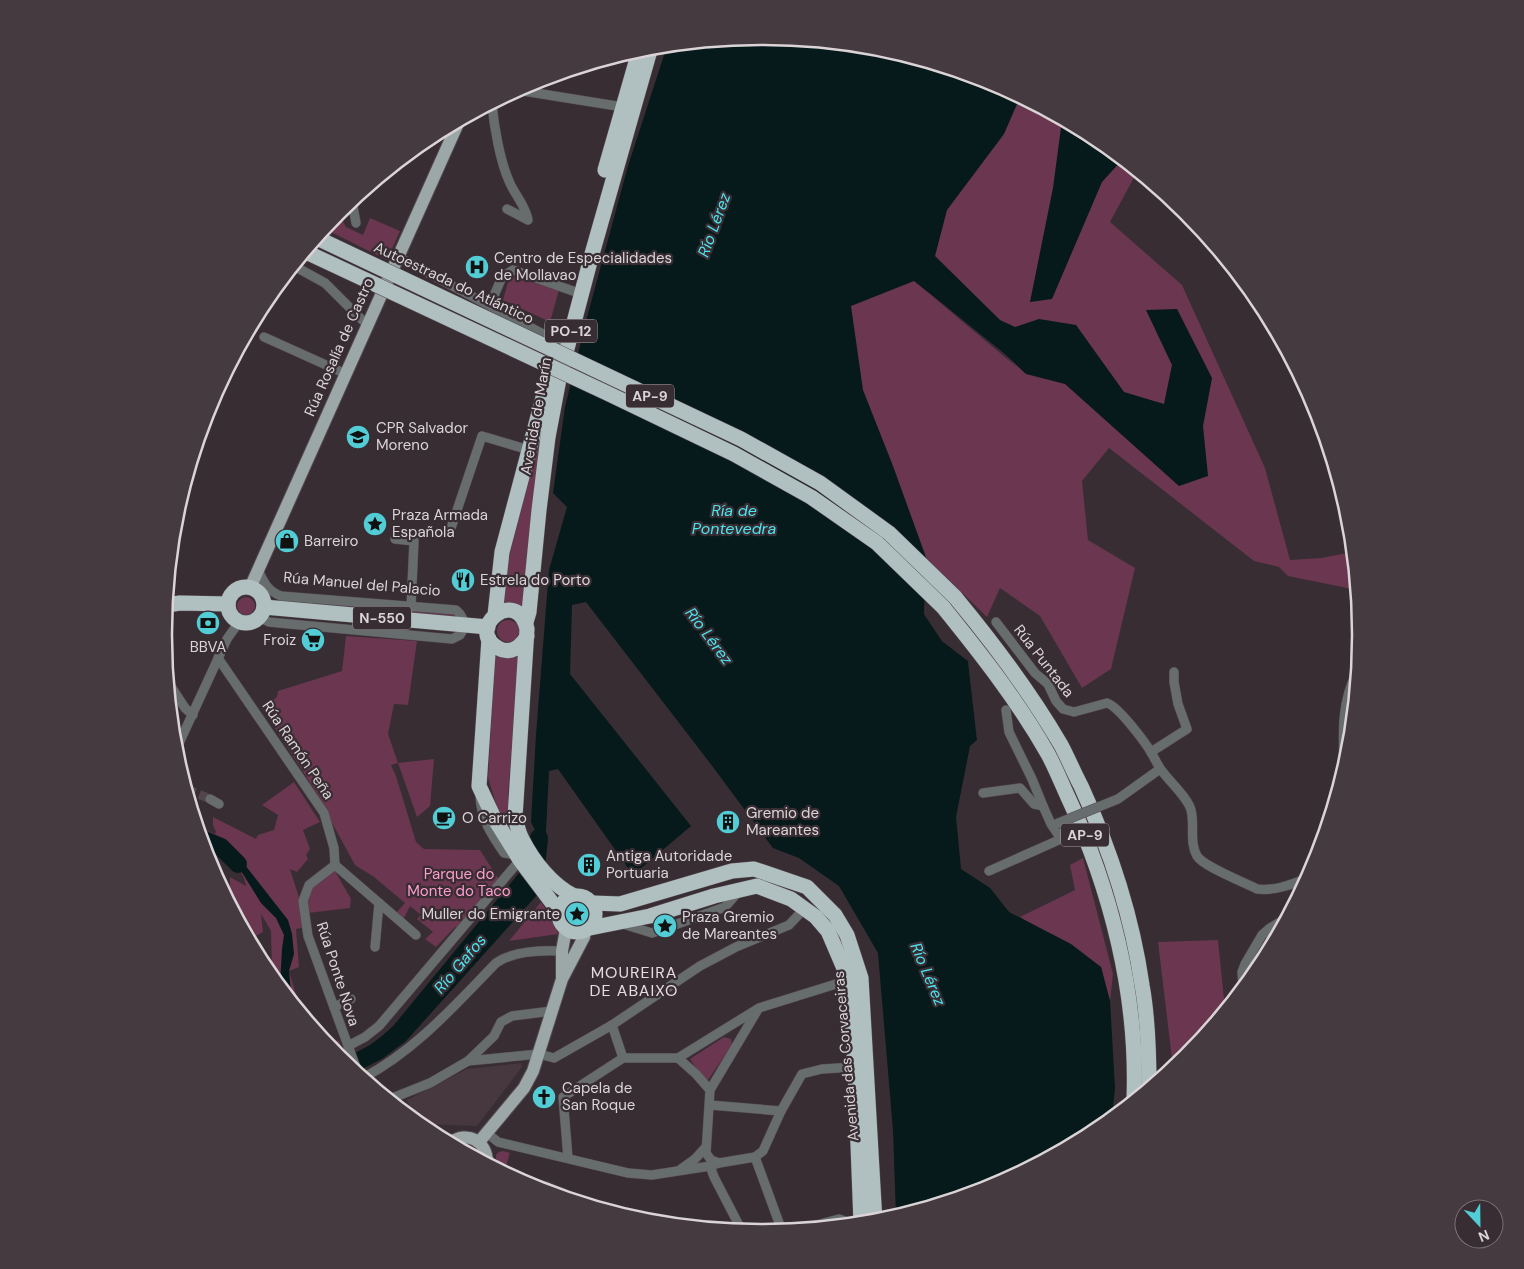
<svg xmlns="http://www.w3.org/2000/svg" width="1524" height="1269" font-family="'DM Sans',sans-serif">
	<rect width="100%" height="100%" fill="#372d32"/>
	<path fill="#47373e" d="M521 1063 522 1067 477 1126 420 1124 416 1121 407 1100 467 1069Z"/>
	<g fill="#6a3650" fill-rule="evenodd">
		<path d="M991 82 1095 137 1137 172 1110 222 1182 285 1265 468 1290 560 1321 558 1352 552 1354 572 1352 589 1288 576 1279 567 1254 561 1109 448 1082 481 1088 540 1135 568 1111 669 1082 688 1040 616 1000 588 987 617 928 560 924 614 942 641 968 661 977 740 737 383ZM933 297 995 345 1018 368Z"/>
		<path d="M345 207 347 210 342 220 346 227 363 235 370 218 400 231 387 260 325 229Z"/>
		<path d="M513 277 559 290 550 322 503 300 508 282Z"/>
		<path d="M550 388 526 610 501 604 516 521Z"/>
		<circle cx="246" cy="606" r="9"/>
		<path d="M311 602 456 613 458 617 306 606Z"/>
		<circle cx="508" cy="631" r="11"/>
		<path d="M346 636 417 641 408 705 394 704 388 734 398 763 434 759 430 806 417 817 398 763 391 765 396 776 416 842 424 849 480 850 501 883 460 932 455 927 436 947 425 939 433 932 417 919 421 915 410 906 403 920 396 913 405 903 374 877 355 865 331 821 327 809 262 708 277 697 278 691 342 671Z"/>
		<path d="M495 653 509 657 519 656 508 795 509 820 513 838 499 813 488 778Z"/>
		<path d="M294 782 320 822 303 830 310 849 306 855 308 859 297 872 290 869 304 913 306 927 296 929 299 967 289 971 301 1011 272 975 271 931 261 914 263 932 250 939 230 902V877L246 886C243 865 222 855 204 847L198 827 215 834 216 832 213 825V817L256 839 258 835 274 830 278 815 262 805Z"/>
		<path d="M1083 858 1113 974 1110 1001 1101 967 1020 917 1075 890 1070 865Z"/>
		<path d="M335 871 351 899 350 908 308 913 306 907 313 885Z"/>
		<path d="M541 902 556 925 558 934 509 941Z"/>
		<path d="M1218 940 1225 1009 1185 1058 1173 1067 1158 942Z"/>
		<path d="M724 1037 731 1039 732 1045 706 1083 690 1059Z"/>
		<path d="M324 1039 339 1041 349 1066 339 1057Z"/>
		<path d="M466 1145 475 1149 480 1159 459 1147Z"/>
		<path d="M503 1151 510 1153 506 1166 496 1159V1155L499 1152Z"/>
	</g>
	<g fill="#06191b">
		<path d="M762 36 879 48 991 82 1020 97 1004 134 947 210 935 256 1000 320 1015 327 1039 319 1076 325 1124 392 1164 404 1172 365 1146 310 1177 309 1212 378 1203 426 1208 476 1179 486 1065 384 1026 374 1000 350 914 281 851 306 863 390 893 466 927 560 924 614 942 641 968 661 977 740 970 746 956 817 961 869 990 888 1009 912 1071 944 1101 967 1110 1001 1115 1088 1112 1117 1094 1132 991 1187 896 1216 893 1130 878 953 839 886 799 858 773 848 710 763 586 602 572 605 570 674 691 826 633 875 558 769 549 771 545 850 531 822 536 735 549 570 567 507 553 493 565 407 586 321 628 166 667 46Z"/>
		<path d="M1062 120 1095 137 1122 160 1102 182 1052 299 1030 302 1053 188Z"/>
		<path d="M221 847 245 865 288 920 292 934 294 954 289 971 292 1001 280 986 282 949 284 935 276 918 261 903 243 874Z"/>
		<path d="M519 873 537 895 406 1041 382 1059 356 1072 340 1058C361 1053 379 1040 394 1025Z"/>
	</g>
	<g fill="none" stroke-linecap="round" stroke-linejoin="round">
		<g stroke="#06191b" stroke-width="18">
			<path d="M202 839 221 847 238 864"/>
			<path d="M533 872 536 867 539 838"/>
		</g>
		<path stroke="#50464b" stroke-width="9" stroke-dasharray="9 4.5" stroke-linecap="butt" d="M187 789 210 799"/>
		<g stroke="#554b50" stroke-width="10">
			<g id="street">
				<path d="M517 90 623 107"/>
				<path d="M492 104C494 126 500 161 509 181 514 194 526 206 528 220L507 209"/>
				<path d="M352 201 356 223"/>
				<path d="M398 257 558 342"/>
				<path d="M294 266 325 283 361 319 368 324"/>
				<path d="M490 305 502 277 513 270 573 291"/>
				<path d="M264 337 346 374"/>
				<path d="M451 528 482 436 529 450"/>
				<path d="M395 539 414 541 411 607"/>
				<path d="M258 570C264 583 268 591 281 596L456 610 460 614 466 625 460 635 452 639 279 623 269 622 259 617"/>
				<path d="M996 622 1035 673 1048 684 1056 701 1063 709 1074 712 1107 703C1118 706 1146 743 1152 754 1155 759 1158 766 1162 771 1170 782 1188 798 1191 810 1195 825 1189 842 1197 856 1204 867 1244 882 1257 889 1274 891 1290 885 1306 879"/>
				<path d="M218 658 324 813 334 848 335 865"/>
				<path d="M168 682 185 708 193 715"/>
				<path d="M1006 710 1009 732 1032 779 1043 806"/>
				<path d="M175 752 227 639 239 622"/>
				<path d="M1151 752 1187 729 1178 704 1174 682V672"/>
				<path d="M1344 766C1343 734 1341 702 1357 672"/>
				<path d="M983 793 1020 788 1034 804 1043 806 1051 824 1061 839 989 871"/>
				<path d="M480 796C481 819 491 834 504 853L517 855"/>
				<path d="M210 799 219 804"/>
				<path d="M1118 799 1160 769"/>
				<path d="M335 865 309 885 303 901 308 936 358 1073"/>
				<path d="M335 865 416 935"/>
				<path d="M623 924 652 933 725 907 739 891"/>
				<path d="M375 947 379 903"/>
				<path d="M1243 987 1242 972 1245 964 1262 935 1270 928 1285 919"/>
				<path d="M334 1007 351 999"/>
				<path d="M612 1025 623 1058"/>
				<path d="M348 1046 365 1037 379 1026 520 860"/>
				<path d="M678 1058 759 1008 849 980"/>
				<path d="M678 1058 696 1074 710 1090"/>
				<path d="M468 1061 539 1054 554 1058 612 1025 700 966 736 947 789 925 804 909"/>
				<path d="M363 1078C416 1050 455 1005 496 963 513 951 540 950 562 951"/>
				<path d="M390 1099 430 1083 468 1061 494 1036 501 1022 512 1016 552 1011"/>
				<path d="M710 1105 781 1111"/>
				<path d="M487 1133 498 1142 628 1173 652 1175 710 1166 719 1163 755 1157 763 1151 781 1111 802 1074 822 1069 855 1067"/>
				<path d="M439 1137 451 1142"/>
				<path d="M755 1157 782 1231"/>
				<path d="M568 1158 563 1097 623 1058H678"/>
				<path d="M719 1163 711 1160 706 1153 710 1090 757 1011"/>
				<path d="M710 1166 714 1177 742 1231"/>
				<path d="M681 1169 695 1159 706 1147"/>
				<path d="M805 1228 839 1219 854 1224"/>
			</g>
		</g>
		<g stroke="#554b50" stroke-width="14">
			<g id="primary">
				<path d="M250 588 459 121"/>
				<path d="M562 976V951L566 929"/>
				<path d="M479 1142 524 1088 533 1071 562 979 584 937 585 931"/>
				<path d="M450 1143C467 1130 487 1141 487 1162"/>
				<path d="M528 1184 545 1188 564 1196"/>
			</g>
		</g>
		<g stroke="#554b50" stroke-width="16">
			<g id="highway">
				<path d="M605 170 638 55"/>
				<circle cx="246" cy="605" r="18"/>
				<path d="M955 597C994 644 1030 692 1061 745 1068 758 1074 773 1081 786 1110 849 1132 916 1142 985 1148 1018 1149 1053 1149 1087"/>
				<path d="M167 605 180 603 228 604"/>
				<path d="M264 607 488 627"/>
				<path d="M943 607C981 654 1018 701 1048 754 1055 767 1061 782 1067 795 1111 889 1138 995 1134 1099"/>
				<path d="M495 615 502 552 554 356"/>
				<path d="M526 622 529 612 539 510 548 437 559 379 592 254 651 47"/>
				<path d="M527 636C521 647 510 655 498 648 464 629 517 585 527 629L515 817C517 824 518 832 522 839 533 861 552 885 574 896"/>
				<path d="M489 639 479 786 494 818 520 860 559 912"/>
				<circle cx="577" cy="914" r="18"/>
				<path d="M592 903 620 904 732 871 754 869 807 887 835 915 847 935 861 978 875 1222"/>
				<path d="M590 928 650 916 714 896 757 886 791 899 816 917 828 931 849 980 855 1067 861 1223"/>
			</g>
		</g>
		<use href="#street" stroke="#676c6d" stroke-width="9"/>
		<use href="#primary" stroke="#9ca8a8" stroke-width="12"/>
		<use href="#highway" stroke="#b0bfc0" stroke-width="15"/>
		<g stroke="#554b50" stroke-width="10" stroke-linecap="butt">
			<path id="street-bridge" d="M1056 824 1118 799"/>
		</g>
		<g stroke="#554b50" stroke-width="16" stroke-linecap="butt">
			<g id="highway-bridge">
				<path d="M317 238 741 439 820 483 889 533 955 597"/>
				<path d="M306 252 607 393 734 454 811 497 877 543 943 607"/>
			</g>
		</g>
		<use href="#street-bridge" stroke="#676c6d" stroke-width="9"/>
		<use href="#highway-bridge" stroke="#b0bfc0" stroke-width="15"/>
	</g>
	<defs>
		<g id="hospital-disc" transform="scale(1.25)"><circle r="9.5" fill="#52ccd5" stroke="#372d32"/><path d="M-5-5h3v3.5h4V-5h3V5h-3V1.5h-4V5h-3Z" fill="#111"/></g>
		<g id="school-disc" transform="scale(1.25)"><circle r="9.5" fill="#52ccd5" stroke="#372d32"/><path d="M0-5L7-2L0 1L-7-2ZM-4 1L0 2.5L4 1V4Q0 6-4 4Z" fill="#111"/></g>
		<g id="sight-disc" transform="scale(1.25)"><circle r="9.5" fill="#52ccd5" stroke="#372d32"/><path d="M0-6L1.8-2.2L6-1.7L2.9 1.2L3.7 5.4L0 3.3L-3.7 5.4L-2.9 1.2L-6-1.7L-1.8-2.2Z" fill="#111"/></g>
		<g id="shop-disc" transform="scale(1.25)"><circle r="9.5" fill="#52ccd5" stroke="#372d32"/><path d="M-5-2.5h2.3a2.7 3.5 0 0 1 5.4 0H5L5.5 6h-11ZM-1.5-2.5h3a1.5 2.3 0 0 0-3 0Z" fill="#111"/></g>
		<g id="restaurant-disc" transform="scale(1.25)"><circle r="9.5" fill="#52ccd5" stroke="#372d32"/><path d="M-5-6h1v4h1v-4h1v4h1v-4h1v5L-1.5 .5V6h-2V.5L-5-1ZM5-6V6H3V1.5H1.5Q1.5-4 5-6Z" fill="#111"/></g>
		<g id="bank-disc" transform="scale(1.25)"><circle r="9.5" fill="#52ccd5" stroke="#372d32"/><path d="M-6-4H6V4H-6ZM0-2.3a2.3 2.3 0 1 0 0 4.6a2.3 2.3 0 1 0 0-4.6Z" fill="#111"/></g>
		<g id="supermarket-disc" transform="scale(1.25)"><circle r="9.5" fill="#52ccd5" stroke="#372d32"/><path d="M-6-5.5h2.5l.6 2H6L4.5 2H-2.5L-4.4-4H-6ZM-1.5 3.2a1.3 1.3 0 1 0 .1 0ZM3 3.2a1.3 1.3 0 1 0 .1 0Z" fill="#111"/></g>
		<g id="cafe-disc" transform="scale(1.25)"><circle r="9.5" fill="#52ccd5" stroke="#372d32"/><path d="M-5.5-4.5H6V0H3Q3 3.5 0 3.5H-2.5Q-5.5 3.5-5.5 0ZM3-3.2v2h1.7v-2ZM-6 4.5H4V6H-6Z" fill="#111"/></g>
		<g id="building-disc" transform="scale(1.25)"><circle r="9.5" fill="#52ccd5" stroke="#372d32"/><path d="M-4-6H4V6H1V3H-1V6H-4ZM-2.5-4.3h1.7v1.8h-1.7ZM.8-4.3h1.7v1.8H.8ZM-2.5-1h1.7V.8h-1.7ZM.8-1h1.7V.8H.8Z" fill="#111"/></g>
		<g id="church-disc" transform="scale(1.25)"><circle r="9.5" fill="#52ccd5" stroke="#372d32"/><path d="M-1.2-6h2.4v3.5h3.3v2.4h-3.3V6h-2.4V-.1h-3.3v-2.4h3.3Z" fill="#111"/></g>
	</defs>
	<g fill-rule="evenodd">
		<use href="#hospital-disc" x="477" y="267"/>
		<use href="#school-disc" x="358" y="437"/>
		<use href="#sight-disc" x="375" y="524"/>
		<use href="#shop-disc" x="287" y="541"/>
		<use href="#restaurant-disc" x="463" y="580"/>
		<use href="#bank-disc" x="208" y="623"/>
		<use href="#supermarket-disc" x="313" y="640"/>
		<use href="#cafe-disc" x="444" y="818"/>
		<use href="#building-disc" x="728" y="822"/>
		<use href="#building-disc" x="589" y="865"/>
		<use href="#sight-disc" x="577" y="914"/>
		<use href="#sight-disc" x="665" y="926"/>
		<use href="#church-disc" x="544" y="1097"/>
	</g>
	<g text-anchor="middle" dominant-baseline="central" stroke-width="4.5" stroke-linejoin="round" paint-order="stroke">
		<g fill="#372d32" stroke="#aaa2a6" stroke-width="1">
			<rect x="545" y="319.5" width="52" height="23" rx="4"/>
			<rect x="626" y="384.5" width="48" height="23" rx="4"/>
			<rect x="353" y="606.5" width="58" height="23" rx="4"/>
			<rect x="1061" y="823.5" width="48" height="23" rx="4"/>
		</g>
		<g font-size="14" font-weight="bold" fill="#dbd4d7">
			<text x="571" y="331">PO-12</text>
			<text x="650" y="396">AP-9</text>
			<text x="382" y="618">N-550</text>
			<text x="1085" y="835">AP-9</text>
		</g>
		<g font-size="15" fill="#dbd4d7" stroke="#372d32" text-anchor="start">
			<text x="494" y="258">Centro de Especialidades<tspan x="494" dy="17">de Mollavao</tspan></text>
			<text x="376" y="428">CPR Salvador<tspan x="376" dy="17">Moreno</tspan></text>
			<text x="392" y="515">Praza Armada<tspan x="392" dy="17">Española</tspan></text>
			<text x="304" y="541">Barreiro</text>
			<text x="480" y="580">Estrela do Porto</text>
			<text x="296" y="640" text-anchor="end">Froiz</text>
			<text x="208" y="647" text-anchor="middle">BBVA</text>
			<text x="746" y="813">Gremio de<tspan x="746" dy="17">Mareantes</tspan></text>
			<text x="462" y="818">O Carrizo</text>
			<text x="606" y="856">Antiga Autoridade<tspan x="606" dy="17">Portuaria</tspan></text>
			<text x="560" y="914" text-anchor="end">Muller do Emigrante</text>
			<text x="682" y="917">Praza Gremio<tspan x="682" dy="17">de Mareantes</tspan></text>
			<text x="562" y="1088">Capela de<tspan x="562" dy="17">San Roque</tspan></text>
		</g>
		<g font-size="15" fill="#dbd4d7" stroke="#372d32">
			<text transform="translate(454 283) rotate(25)">Autoestrada do Atlántico</text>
			<text transform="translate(339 347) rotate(-66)">Rúa Rosalía de Castro</text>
			<text transform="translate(536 416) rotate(-80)">Avenida de Marín</text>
			<text transform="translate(362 584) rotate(5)">Rúa Manuel del Palacio</text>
			<text transform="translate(1044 661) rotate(52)">Rúa Puntada</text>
			<text transform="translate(298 750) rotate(56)">Rúa Ramón Peña</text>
			<text transform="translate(338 974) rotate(72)">Rúa Ponte Nova</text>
			<text transform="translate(846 1056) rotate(-95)">Avenida das Corvaceiras</text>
		</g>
		<g font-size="15" fill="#fe9ecd" stroke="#372d32">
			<text x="459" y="874">Parque do<tspan x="459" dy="17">Monte do Taco</tspan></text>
		</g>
		<g font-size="16" font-style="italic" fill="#4be4ef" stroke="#372d32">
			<text transform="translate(714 225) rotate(-70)">Río Lérez</text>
			<text x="734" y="510">Ría de<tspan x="734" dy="18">Pontevedra</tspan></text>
			<text transform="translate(709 636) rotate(53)">Río Lérez</text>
			<text transform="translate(460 964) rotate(-50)">Río Gafos</text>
			<text transform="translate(928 974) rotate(67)">Río Lérez</text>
		</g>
		<g font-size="16" letter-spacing="1" fill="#e7dae0" stroke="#372d32">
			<text x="634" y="972">MOUREIRA<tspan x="634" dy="18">DE ABAIXO</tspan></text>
		</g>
	</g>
	<path d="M0 0H1524V1269H0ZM761 45H763A589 589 0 0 1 1352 634V635A589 589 0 0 1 763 1224H761A589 589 0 0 1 172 635V634A589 589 0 0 1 761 45Z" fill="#443a3f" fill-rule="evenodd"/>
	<path fill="none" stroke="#dbd4d7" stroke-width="2.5" d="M761 45H763A589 589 0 0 1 1352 634V635A589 589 0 0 1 763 1224H761A589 589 0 0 1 172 635V634A589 589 0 0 1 761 45Z"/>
	<g transform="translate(1479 1224) rotate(158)"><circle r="24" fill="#372d32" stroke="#797074"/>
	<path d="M0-4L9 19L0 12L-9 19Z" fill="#52ccd5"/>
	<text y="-8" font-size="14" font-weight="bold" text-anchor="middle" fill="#dbd4d7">N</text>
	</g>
</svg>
